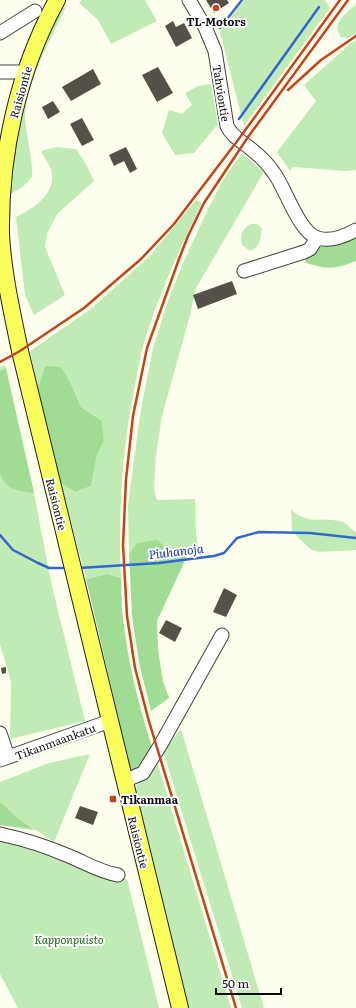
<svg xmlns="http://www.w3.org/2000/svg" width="356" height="1008" font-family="Literata,serif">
	<rect width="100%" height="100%" fill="#fdffec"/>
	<g fill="#c1ebb4">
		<path d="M82 0H145L157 21 111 44 98 20 79 3Z"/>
		<path d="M244 0H325L330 8 244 126 220 32Z"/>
		<path d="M356 4V34L348 38 341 37C331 22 345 15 356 4Z"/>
		<path d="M65 7V9C51 38 25 86 25 118 26 136 33 159 32 176 26 186 18 190 8 195L12 147 32 74 60 8Z"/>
		<path d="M356 40V170L346 171 293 167 290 171 277 152 316 101 304 85 351 43Z"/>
		<path d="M211 84 218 124 194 153 175 155 162 133 169 110 182 114 192 105 185 93 198 86Z"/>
		<path d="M57 147 76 149 86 164 94 181 57 214 47 234 45 247 65 295 34 315 25 295 16 217C33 208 54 196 52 174 52 167 44 158 41 151Z"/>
		<path d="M242 153 264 172 196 288 190 315 162 416 156 454 154 491 157 500 195 499 196 535 199 550C177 555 158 548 137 543L129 554 128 505 140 415 153 348 168 301 183 263 209 207 223 180Z"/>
		<path d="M196 200 202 203C179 250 158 296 143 346 139 359 138 372 135 385 122 449 118 513 121 578L107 574 86 579 61 483 75 492 91 486 97 455 104 441 102 421 81 407 71 384 45 366 38 388 30 351 92 308 150 256Z"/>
		<path d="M251 224H257L262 228 260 240 257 247 250 251 242 245C240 234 241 230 251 224Z"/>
		<path d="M5 365 34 493 51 582 85 721 10 739 11 682 0 644V367Z"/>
		<path d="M291 509C307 526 324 516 343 522 348 524 351 530 356 532V550L319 552 310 549 292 531Z"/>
		<path d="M181 729 264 1008H242L163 751Z"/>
		<path d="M90 754 54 842 18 818 0 802V782L49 763Z"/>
		<path d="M156 758 231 1008H189L136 792 137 781Z"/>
		<path d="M0 836 51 852 72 865 94 874 112 878 127 879 159 1008H18L0 974Z"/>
	</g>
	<g fill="#a0dc93">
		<path d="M356 237V261C335 269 328 270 306 263L305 255 316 248Z"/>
		<path d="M45 366 61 367 71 384 81 407 102 421 104 441 97 455 91 486 75 492 61 483 38 388Z"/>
		<path d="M6 368 34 493C18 491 7 491 0 473V371Z"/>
		<path d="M157 540 172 552H189L157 621 158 650 163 682 169 698 151 711 139 663 132 616 129 554 137 543Z"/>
		<path d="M107 574 121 578C122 591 121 605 123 618 128 663 139 707 153 750L143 765 131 771 86 579Z"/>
		<path d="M0 802 18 818 35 830 0 825Z"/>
	</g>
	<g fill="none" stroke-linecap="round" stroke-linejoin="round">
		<g stroke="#3266d3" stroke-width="2.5">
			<path d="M220 28 242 0"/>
			<path d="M239 119 319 7"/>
			<path d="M0 535 13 550 38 563 49 568H68"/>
			<path d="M79 568 159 563 214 556 224 553 237 538 259 532 310 533 356 538"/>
		</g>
	</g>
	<g fill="#565148">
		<path d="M206 0H227L229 3 214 13Z"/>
		<path d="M173 21 176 27 184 23 192 38 176 47 165 26Z"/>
		<path d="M158 67 173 93 157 102 142 75Z"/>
		<path d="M93 69 101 84 71 101 62 87Z"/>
		<path d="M53 101 60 112 48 119 42 107Z"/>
		<path d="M82 118 94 140 82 146 70 124Z"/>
		<path d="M126 147 137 169 130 173 124 161 114 166 109 155Z"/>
		<path d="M232 281 237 294 198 309 193 295Z"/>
		<path d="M224 588 237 595 226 617 213 612Z"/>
		<path d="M166 620 182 628 175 642 159 633Z"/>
		<path d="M6 667V673L2 674 1 668Z"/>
		<path d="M80 806 98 812 93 825 75 818Z"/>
	</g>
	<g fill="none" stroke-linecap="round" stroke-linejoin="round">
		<g stroke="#404040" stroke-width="15">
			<g id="minor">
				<path d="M189 0 205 27 215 51 227 126C232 137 243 142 251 149 260 156 268 164 274 173 286 189 299 233 318 238 330 242 345 236 356 230"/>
				<path d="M0 33 35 11"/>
				<path d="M0 72H25"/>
				<path d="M244 271 304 252 310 249 317 238"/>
				<path d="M0 733 8 757"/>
				<path d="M0 760 110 721"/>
				<path d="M124 781 143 773 161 744 222 635"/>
				<path d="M0 834C24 839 46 846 69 856 86 863 100 872 118 875"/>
			</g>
		</g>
		<g stroke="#1e1e1e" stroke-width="18">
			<path id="major" d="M57 0C18 71 0 153 1 234 3 273 12 312 20 351L180 1008"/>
		</g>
		<use href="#minor" stroke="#fff" stroke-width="13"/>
		<use href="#major" stroke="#f9fe5d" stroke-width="16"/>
		<g stroke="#c2441f" stroke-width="2.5">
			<path d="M288 90 321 60 356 36"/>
			<path d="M0 362 20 351 84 308 141 259 174 224 238 140 340 0"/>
			<path d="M236 1008 148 718 135 668 127 616 123 545 126 479 133 416 147 348 179 259 188 236 204 203 248 137 348 0"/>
		</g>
	</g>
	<g fill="#c2441f" stroke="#fff" stroke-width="1.5">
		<circle cx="216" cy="8" r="4"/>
		<rect x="109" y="795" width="8" height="8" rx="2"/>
	</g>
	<g text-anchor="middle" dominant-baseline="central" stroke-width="4" stroke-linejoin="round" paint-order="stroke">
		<g font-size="11" font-weight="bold" fill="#0d0d0d" stroke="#fff">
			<text x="216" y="21">TL-Motors</text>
			<text x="121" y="799" text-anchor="start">Tikanmaa</text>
		</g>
		<g font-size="11" fill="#0d0d0d" stroke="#fff">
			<text transform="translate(20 92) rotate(-74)">Raisiontie</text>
			<text transform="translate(222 93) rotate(81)">Tahviontie</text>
			<text transform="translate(57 504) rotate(76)">Raisiontie</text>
			<text transform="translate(55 741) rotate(-20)">Tikanmaankatu</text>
			<text transform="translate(139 842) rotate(76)">Raisiontie</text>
		</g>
		<g font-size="11" font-style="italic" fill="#1a6720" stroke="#fff">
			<text x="69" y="939">Kapponpuisto</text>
		</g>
		<g font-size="12" font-style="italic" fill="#113ba3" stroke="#fff">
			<text transform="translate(176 551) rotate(-7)">Piuhanoja</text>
		</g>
	</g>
	<path d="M216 988v6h65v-6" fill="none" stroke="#0d0d0d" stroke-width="2"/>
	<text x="222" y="988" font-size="12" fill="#0d0d0d" stroke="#ffffff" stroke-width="3" paint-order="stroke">50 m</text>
</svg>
